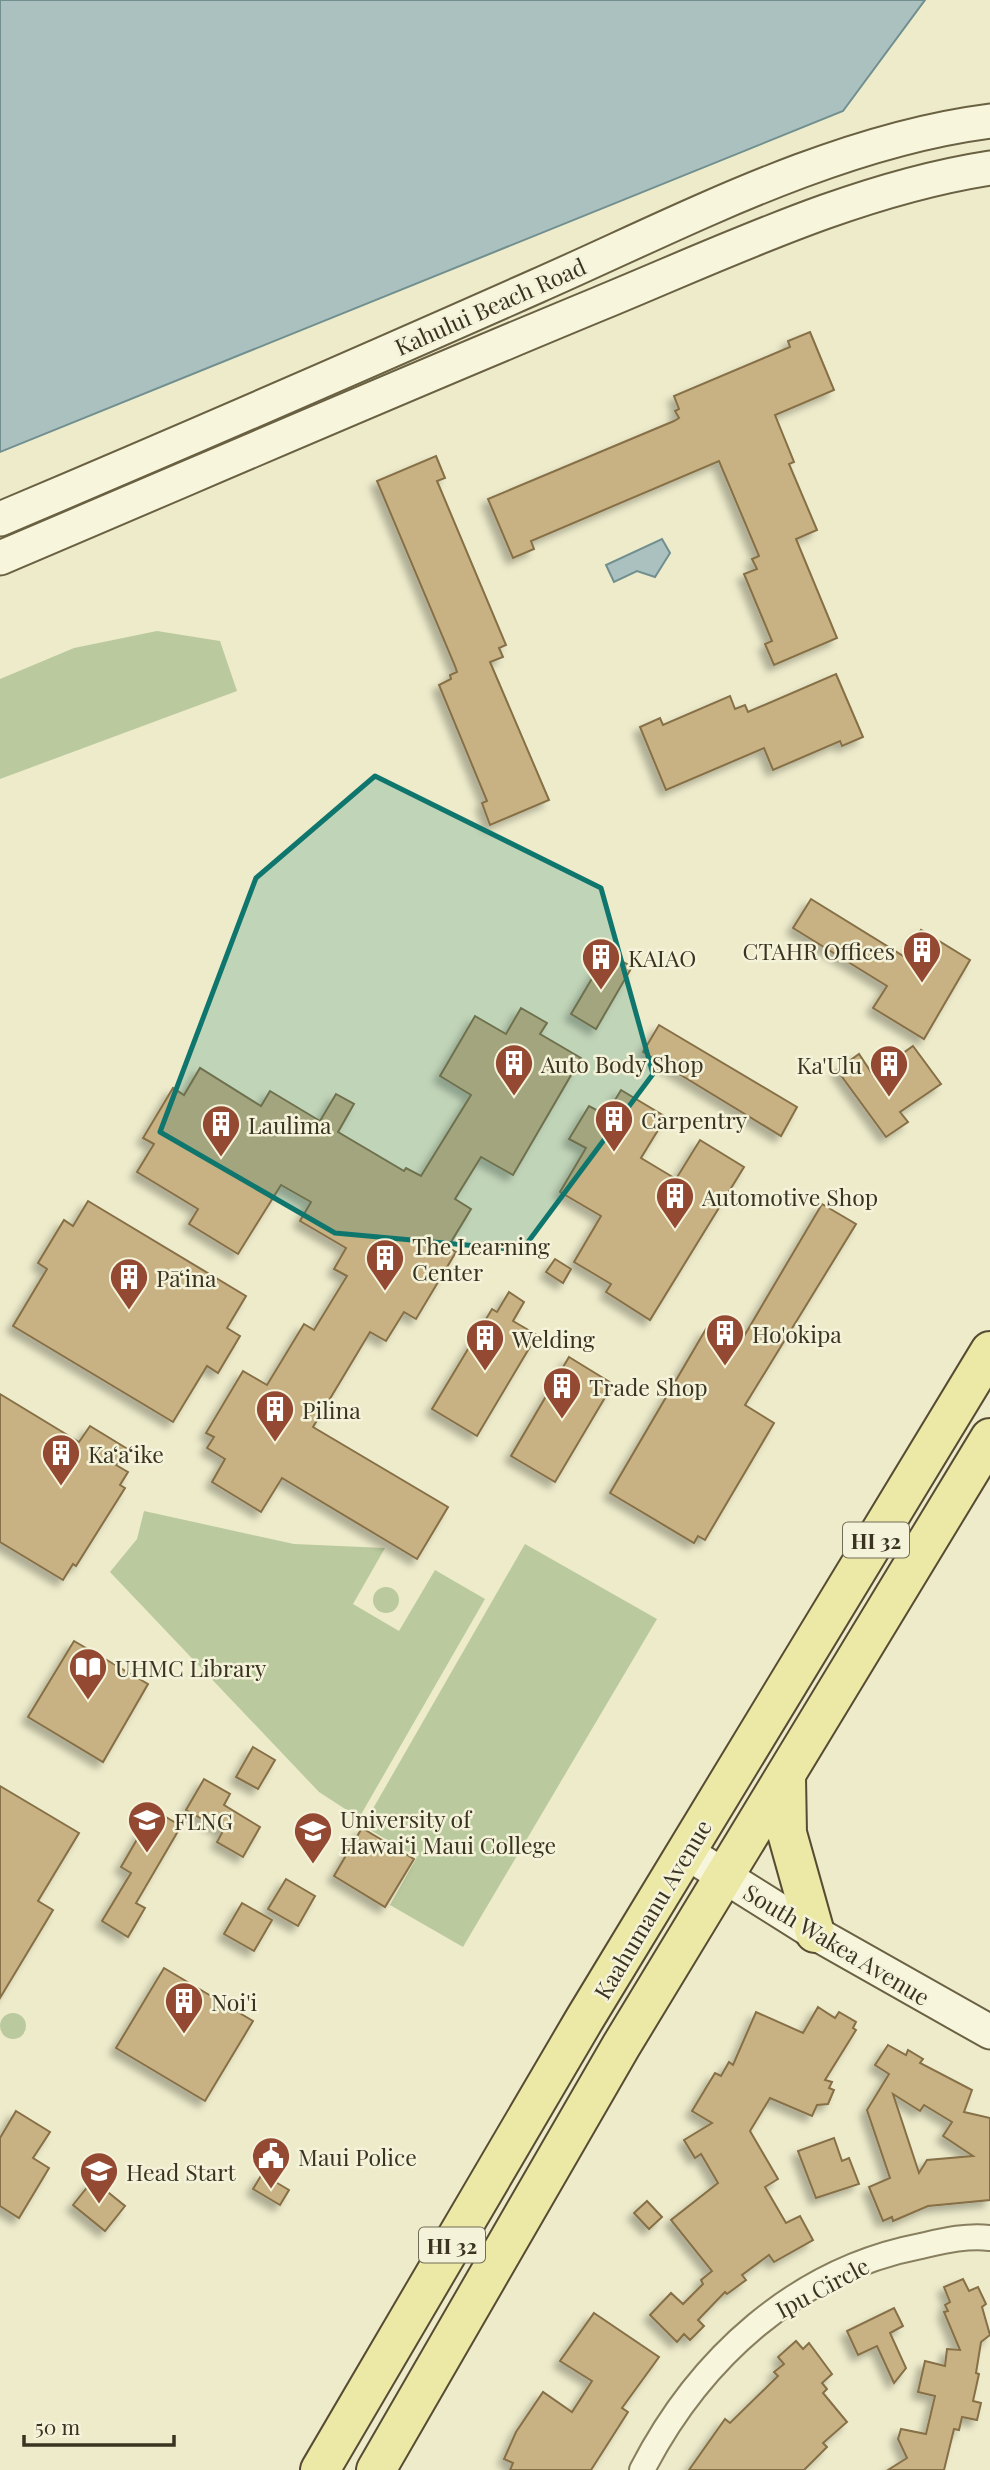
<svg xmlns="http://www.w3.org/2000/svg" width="990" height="2470" font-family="'Playfair Display',serif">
	<defs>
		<filter id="shadow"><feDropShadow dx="-6" dy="6" stdDeviation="3.5" flood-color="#0004"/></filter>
	</defs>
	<rect width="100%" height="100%" fill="#edebca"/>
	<g fill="#baca9e">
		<path d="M157 631 220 641 237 691 0 779V679L74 648Z"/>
		<path d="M144 1511 294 1544 385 1548 353 1604 399 1631 435 1570 485 1599 359 1818 319 1792 110 1572 137 1539Z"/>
		<path d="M525 1544 657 1619 463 1947 390 1905 417 1857 363 1826Z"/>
		<circle cx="386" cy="1600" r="13"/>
		<circle cx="13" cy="2026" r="13"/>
	</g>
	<g fill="#aac1c0" stroke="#718f8f" stroke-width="2">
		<path d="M0 0H925L843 111 0 452Z"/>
		<path d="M662 539 670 553 655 577 637 571 614 582 606 565Z"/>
	</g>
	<g fill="#c8b182" stroke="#866f46" stroke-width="2" fill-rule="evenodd" filter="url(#shadow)">
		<path d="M810 332 834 390 775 415 794 462 789 464 817 530 796 539 837 638 774 665 765 644 772 641 744 574 757 569 752 559 759 556 719 461 531 541 534 549 513 558 488 499 674 421 679 418 675 411 679 409 674 396 790 347 788 341Z"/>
		<path d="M436 456 445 478 437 481 506 645 499 648 503 657 490 662 549 800 490 825 482 803 487 801 439 685 451 679 450 675 457 672 455 666 377 481Z"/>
		<path d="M836 674 863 737 842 746 840 741 773 770 764 748 666 790 640 727 660 718 663 725 730 696 735 709 745 705 748 712Z"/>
		<path d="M811 899 905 957 921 930 970 960 924 1039 873 1008 887 986 793 928Z"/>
		<path d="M607 953 632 967 596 1029 571 1014Z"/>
		<path d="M521 1008 547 1023 540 1034 581 1058 513 1175 481 1157 455 1199 471 1209 448 1247 456 1252 416 1319 404 1312 386 1341 370 1332 313 1427 448 1507 417 1559 282 1478 261 1512 212 1482 225 1459 207 1448 214 1437 206 1433 243 1371 267 1385 304 1324 314 1330 347 1276 334 1269 346 1248 300 1221 311 1202 281 1185 238 1254 189 1224 198 1209 137 1172 154 1144 143 1138 173 1088 184 1095 200 1068 261 1106 270 1091 320 1121 336 1094 354 1104 338 1132 404 1171 406 1168 421 1176 471 1095 440 1076 475 1016 506 1034Z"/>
		<path d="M659 1025 797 1107 781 1136 643 1052Z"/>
		<path d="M913 1046 941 1084 900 1112 908 1122 886 1137 837 1070 859 1054 873 1075Z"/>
		<path d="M621 1090 666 1117 641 1158 676 1179 700 1140 744 1167 650 1320 606 1292 611 1284 574 1262 601 1216 560 1192 586 1148 569 1139 589 1106 606 1115Z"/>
		<path d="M88 1201 246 1296 227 1328 240 1336 218 1373 207 1366 173 1422 13 1326 47 1269 38 1263 64 1220 73 1226Z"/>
		<path d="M822 1204 856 1224 745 1405 774 1423 705 1540 698 1536 694 1543 610 1493 706 1329 737 1348Z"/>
		<path d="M555 1259 571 1269 563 1283 546 1272Z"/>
		<path d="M509 1292 524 1302 513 1321 537 1335 477 1436 432 1409 492 1309 497 1312Z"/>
		<path d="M569 1357 613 1384 555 1482 511 1456Z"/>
		<path d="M0 1394 79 1442 90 1426 126 1448 116 1465 128 1472 120 1485 125 1488 76 1566 73 1564 63 1580 0 1542Z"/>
		<path d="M74 1641 148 1684 103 1762 28 1717Z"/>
		<path d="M253 1747 275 1760 258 1789 236 1777Z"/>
		<path d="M204 1779 230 1794 224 1805 260 1827 243 1857 217 1842 223 1831 186 1810Z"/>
		<path d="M0 1786 79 1833 38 1901 53 1910 0 1998Z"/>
		<path d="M154 1810 181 1826 136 1903 145 1908 128 1937 102 1921 131 1873 121 1867Z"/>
		<path d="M362 1828 414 1859 385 1907 334 1876Z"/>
		<path d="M286 1879 315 1896 298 1926 268 1909Z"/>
		<path d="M242 1903 272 1920 254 1951 224 1934Z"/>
		<path d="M164 1968 253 2021 205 2101 116 2048Z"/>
		<path d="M818 2007 835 2018 839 2012 856 2022 853 2028 856 2030 825 2080 832 2082 829 2088 834 2090 828 2104 817 2105 812 2116 770 2098 750 2131 778 2179 765 2187 786 2223 800 2216 813 2240 774 2262 769 2255 742 2275 746 2280 727 2294 725 2292 698 2320 704 2326 690 2340 684 2334 677 2342 650 2315 671 2293 683 2304 703 2284 701 2280 712 2271 671 2220 718 2183 701 2154 695 2158 684 2140 712 2123 692 2111 715 2073 721 2076 729 2062 733 2065 756 2012 803 2033Z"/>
		<path d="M888 2045 906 2055 908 2050 923 2059 920 2063 972 2090 964 2112 990 2118V2200L928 2206 893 2221 892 2217 883 2221 869 2187 890 2178 867 2110 889 2074 875 2065ZM893 2094 920 2111 924 2105 952 2122 943 2136 973 2156 927 2160 919 2173Z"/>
		<path d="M16 2111 50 2132 33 2158 49 2168 19 2218 0 2206V2138Z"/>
		<path d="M834 2138 842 2161 849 2158 859 2184 816 2198 798 2151Z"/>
		<path d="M262 2174 289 2190 280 2205 253 2189Z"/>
		<path d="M93 2180 125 2206 105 2231 73 2205Z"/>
		<path d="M647 2201 662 2217 649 2229 634 2213Z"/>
		<path d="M963 2279 969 2291 978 2287 986 2304 982 2307 990 2335 981 2342 976 2373 979 2374 973 2401 981 2403 977 2420 962 2417 959 2430 954 2429 944 2470H888L907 2458 898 2439 901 2429 926 2434 935 2396 918 2392 925 2361 945 2366 947 2349 960 2350 944 2312 948 2311 945 2305 950 2302 944 2287Z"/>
		<path d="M894 2308 903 2326 890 2333 906 2368 894 2383 877 2346 858 2355 847 2331Z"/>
		<path d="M594 2313 659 2357 622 2408 628 2412 591 2470H510L513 2463 504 2459 516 2432 543 2392 572 2412 592 2381 560 2361Z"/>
		<path d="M796 2341 803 2349 809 2343 832 2374 822 2383 827 2389 823 2393 847 2422 823 2443 827 2447 804 2470H689L725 2419 730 2423 778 2376 774 2372 784 2364 778 2357Z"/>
	</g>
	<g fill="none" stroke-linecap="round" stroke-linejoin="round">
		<g stroke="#887f5f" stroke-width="28">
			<path id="street" d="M642 2470C699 2359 796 2270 921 2246 943 2241 967 2235 990 2238"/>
		</g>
		<g stroke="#6a6042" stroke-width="37">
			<g id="secondary">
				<path d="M0 519C180 443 359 365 537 286 680 223 833 141 990 121"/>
				<path d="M0 558C200 473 400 386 601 303 727 251 855 189 990 168"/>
				<path d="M686 1852 815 1933 990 2032"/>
			</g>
		</g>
		<g stroke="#574c33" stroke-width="42">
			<g id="primary">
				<path d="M786 1777 787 1833 815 1933"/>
				<path d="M320 2470 584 2020 990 1351"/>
				<path d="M376 2470 621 2046 990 1438"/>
			</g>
		</g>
		<use href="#street" stroke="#f7f6dd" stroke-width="24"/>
		<use href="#secondary" stroke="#f7f6dd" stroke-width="33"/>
		<use href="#primary" stroke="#ece8a5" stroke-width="38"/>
	</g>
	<path fill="#0f766e" fill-opacity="0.2" stroke="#0f766e" stroke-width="5" stroke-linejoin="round" d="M375 776 601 888 653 1074 522 1250 335 1233 160 1132 256 878Z"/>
	<defs>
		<g id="building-pin" transform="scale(2.0125)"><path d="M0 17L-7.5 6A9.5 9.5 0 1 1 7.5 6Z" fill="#944a32" stroke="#f4f3d9"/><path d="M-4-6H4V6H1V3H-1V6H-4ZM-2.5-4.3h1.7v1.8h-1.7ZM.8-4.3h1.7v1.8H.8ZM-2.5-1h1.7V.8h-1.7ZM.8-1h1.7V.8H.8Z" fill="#fff"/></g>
		<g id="library-pin" transform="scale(2.0125)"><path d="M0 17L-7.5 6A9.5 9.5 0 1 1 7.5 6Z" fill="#944a32" stroke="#f4f3d9"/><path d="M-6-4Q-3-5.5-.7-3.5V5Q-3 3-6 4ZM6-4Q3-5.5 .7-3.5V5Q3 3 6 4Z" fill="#fff"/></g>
		<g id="university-pin" transform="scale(2.0125)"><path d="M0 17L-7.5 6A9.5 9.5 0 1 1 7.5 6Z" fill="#944a32" stroke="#f4f3d9"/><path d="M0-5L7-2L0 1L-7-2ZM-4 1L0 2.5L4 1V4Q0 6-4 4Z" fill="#fff"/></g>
		<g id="civic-pin" transform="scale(2.0125)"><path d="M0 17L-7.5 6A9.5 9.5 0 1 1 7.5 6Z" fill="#944a32" stroke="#f4f3d9"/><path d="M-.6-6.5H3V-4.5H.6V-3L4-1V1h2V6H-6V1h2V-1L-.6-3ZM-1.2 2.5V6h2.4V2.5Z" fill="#fff"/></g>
	</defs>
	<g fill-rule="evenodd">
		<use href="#building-pin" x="922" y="950"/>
		<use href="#building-pin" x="601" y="957"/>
		<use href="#building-pin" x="514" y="1063"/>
		<use href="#building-pin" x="889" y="1064"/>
		<use href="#building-pin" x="614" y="1119"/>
		<use href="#building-pin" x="221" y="1124"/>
		<use href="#building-pin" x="675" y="1196"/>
		<use href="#building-pin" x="385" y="1258"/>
		<use href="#building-pin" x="129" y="1277"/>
		<use href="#building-pin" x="725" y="1333"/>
		<use href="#building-pin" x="485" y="1338"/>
		<use href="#building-pin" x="562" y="1386"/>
		<use href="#building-pin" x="275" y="1409"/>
		<use href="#building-pin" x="61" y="1453"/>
		<use href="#library-pin" x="88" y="1667"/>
		<use href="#university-pin" x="147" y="1820"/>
		<use href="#university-pin" x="313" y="1831"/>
		<use href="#building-pin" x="184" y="2001"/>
		<use href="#civic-pin" x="271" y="2156"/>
		<use href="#university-pin" x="99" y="2171"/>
	</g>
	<g text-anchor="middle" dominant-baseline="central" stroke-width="5" stroke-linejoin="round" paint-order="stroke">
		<g fill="#f4f3d9" stroke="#726d58" stroke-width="2">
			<rect x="843" y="1522.5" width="66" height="35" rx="5"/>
			<rect x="419" y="2227.5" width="66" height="35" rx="5"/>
		</g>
		<g font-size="21" font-weight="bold" fill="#3a3321">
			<text x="876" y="1540">HI 32</text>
			<text x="452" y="2245">HI 32</text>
		</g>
		<g font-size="23" fill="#3a3321" stroke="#f4f3d9">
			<text transform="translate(490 306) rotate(-24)">Kahului Beach Road</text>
			<text transform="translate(652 1909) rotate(-59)">Kaahumanu Avenue</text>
			<text transform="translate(837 1944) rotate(31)">South Wakea Avenue</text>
			<text transform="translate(822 2287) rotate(-28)">Ipu Circle</text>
		</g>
		<g font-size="23" fill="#3a3321" stroke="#f4f3d9" text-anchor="start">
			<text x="895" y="950" text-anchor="end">CTAHR Offices</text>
			<text x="628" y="957">KAIAO</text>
			<text x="541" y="1063">Auto Body Shop</text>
			<text x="862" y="1064" text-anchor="end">Ka'Ulu</text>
			<text x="641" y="1119">Carpentry</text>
			<text x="248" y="1124">Laulima</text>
			<text x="702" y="1196">Automotive Shop</text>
			<text x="412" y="1245">The Learning<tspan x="412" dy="26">Center</tspan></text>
			<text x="156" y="1277">Pā‘ina</text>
			<text x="752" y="1333">Ho'okipa</text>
			<text x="512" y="1338">Welding</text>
			<text x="589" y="1386">Trade Shop</text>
			<text x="302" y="1409">Pilina</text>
			<text x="88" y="1453">Ka‘a‘ike</text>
			<text x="115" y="1667">UHMC Library</text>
			<text x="340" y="1818">University of<tspan x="340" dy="26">Hawai‘i Maui College</tspan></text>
			<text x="174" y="1820">FLNG</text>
			<text x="211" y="2001">Noi'i</text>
			<text x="298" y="2156">Maui Police</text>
			<text x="126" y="2171">Head Start</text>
		</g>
	</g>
	<path d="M24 2435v10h150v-10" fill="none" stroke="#3a3321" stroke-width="3.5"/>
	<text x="35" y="2435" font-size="21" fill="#3a3321" stroke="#f4f3d9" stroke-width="5" paint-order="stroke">50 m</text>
</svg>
